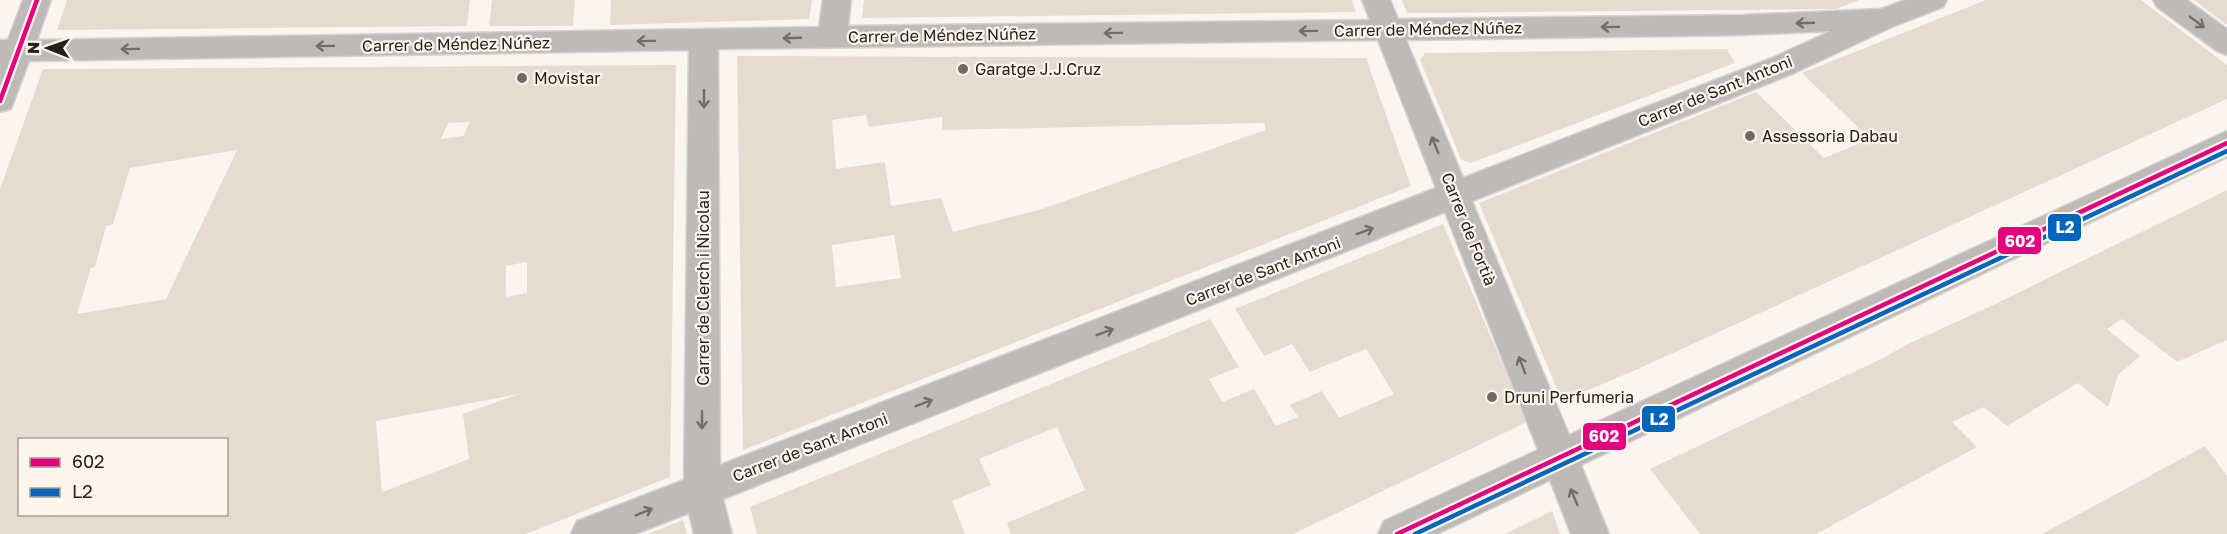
<svg xmlns="http://www.w3.org/2000/svg" width="2227" height="534" font-family="'Golos Text',sans-serif">
	<rect width="100%" height="100%" fill="#fbf5f0"/>
	<g fill="#e6dbd0" fill-rule="evenodd">
		<path d="M67 0H470L467 26 57 30Z"/>
		<path d="M492 0H575L573 26H489Z"/>
		<path d="M611 0H812L809 19 610 25Z"/>
		<path d="M864 0H1352L1356 12 862 18Z"/>
		<path d="M1402 0H1859L1837 9 1407 13Z"/>
		<path d="M1986 0H2141L2227 65V99L1638 369 1562 401 1479 203 1756 92 1824 158 1870 139 1802 73Z"/>
		<path d="M2194 0H2227V25Z"/>
		<path d="M1727 49 1735 63 1471 163 1461 159 1420 60 1425 53Z"/>
		<path d="M737 56 1366 58 1411 186 743 450ZM866 115 869 127 942 117V130L1265 123V130L1042 209 953 232 941 198 891 206 885 162 836 169 832 120ZM894 235 901 278 836 287 832 245Z"/>
		<path d="M676 65 670 477 526 534H0V189L43 69ZM470 122 463 136 441 139 448 123ZM237 150 166 299 77 314 91 268 95 267 106 226 113 224 130 168ZM527 262V293L506 297V266ZM519 394 463 414 469 459 382 492 376 421ZM20 440H226V514H20Z"/>
		<path d="M2227 190V340L2177 362 2122 319 2107 329 2140 356 2118 375 2108 407 2078 383 2007 426 1984 407 1952 422 1977 447 1816 534H1700L1650 469 1883 358 1908 344 1989 307Z"/>
		<path d="M1443 224 1527 422 1293 534H1011L1007 523 1085 490 1057 427 979 459 991 485 952 501 965 534H757L750 507 1210 319 1239 367 1209 379 1222 402 1254 389 1276 426 1298 417 1290 405 1322 391 1339 418 1394 394 1366 349 1310 372 1292 344 1264 356 1235 309Z"/>
		<path d="M2205 446 2227 476V534H2042Z"/>
		<path d="M1552 511 1560 534H1505Z"/>
		<path d="M683 520 687 534H648Z"/>
	</g>
	<g fill="none" stroke-linecap="round" stroke-linejoin="round">
		<g stroke="#d8d3cf" stroke-width="3">
			<g id="minor">
				<path d="M23 0H51L37 40 819 27 823 0H851L848 26 1370 20 1362 0H1390L1398 19 1742 15 1881 9 1905 0H1947L1943 7 1894 26 1792 74 1472 201 1569 435 2227 131V157L1581 465 1609 534H1571L1550 480 1437 534H1378L1384 521 1538 450 1445 212 723 499 732 534H694L689 513 635 534H571L577 521 684 480 689 50 29 61 11 109 0 112V40H8ZM1831 31 1772 58 1463 178 1406 40 1742 35ZM1378 40 1436 188 720 465 718 49Z"/>
				<path d="M2153 0H2187L2227 29V55L2217 51 2157 7Z"/>
			</g>
		</g>
		<use href="#minor" fill="#bebab9" fill-rule="evenodd"/>
		<g stroke="#fff5ec" stroke-width="9">
			<g id="bus-1">
				<path d="M0 101 37 0"/>
				<path d="M1397 534 2227 143"/>
			</g>
		</g>
		<g stroke="#fff5ec" stroke-width="9">
			<path id="bus-2" d="M1415 534 2227 151"/>
		</g>
		<use href="#bus-1" stroke="#e5007d" stroke-width="4.5"/>
		<use href="#bus-2" stroke="#0065bd" stroke-width="4.5"/>
	</g>
	<defs><path id="oneway-shaft" d="M-6 0H5M1.5-3L5.5 0L1.5 3" fill="none" stroke-width="1.6" stroke-linecap="round" stroke-linejoin="round" transform="scale(1.5)"/></defs>
	<g stroke="#716d6a">
		<use href="#oneway-shaft" transform="translate(2197 22) rotate(37)"/>
		<use href="#oneway-shaft" transform="translate(1805 23) rotate(178)"/>
		<use href="#oneway-shaft" transform="translate(1610 27) rotate(179)"/>
		<use href="#oneway-shaft" transform="translate(1308 31) rotate(179)"/>
		<use href="#oneway-shaft" transform="translate(1113 33) rotate(179)"/>
		<use href="#oneway-shaft" transform="translate(792 38) rotate(178)"/>
		<use href="#oneway-shaft" transform="translate(646 41) rotate(179)"/>
		<use href="#oneway-shaft" transform="translate(325 46) rotate(179)"/>
		<use href="#oneway-shaft" transform="translate(130 49) rotate(179)"/>
		<use href="#oneway-shaft" transform="translate(704 99) rotate(90)"/>
		<use href="#oneway-shaft" transform="translate(1435 145) rotate(-112)"/>
		<use href="#oneway-shaft" transform="translate(1365 231) rotate(-21)"/>
		<use href="#oneway-shaft" transform="translate(1105 332) rotate(-21)"/>
		<use href="#oneway-shaft" transform="translate(1522 365) rotate(-111)"/>
		<use href="#oneway-shaft" transform="translate(924 403) rotate(-21)"/>
		<use href="#oneway-shaft" transform="translate(702 420) rotate(90)"/>
		<use href="#oneway-shaft" transform="translate(1574 497) rotate(-113)"/>
		<use href="#oneway-shaft" transform="translate(644 512) rotate(-22)"/>
	</g>
	<g fill="#6f6b66" stroke="#fff5ec" stroke-width="2">
		<circle cx="963" cy="69" r="6"/>
		<circle cx="522" cy="78" r="6"/>
		<circle cx="1750" cy="136" r="6"/>
		<circle cx="1492" cy="397" r="6"/>
	</g>
	<g text-anchor="middle" dominant-baseline="central" stroke-width="4.5" stroke-linejoin="round" paint-order="stroke">
		<g font-size="16" fill="#24201c" stroke="#fff5ec">
			<text transform="translate(1428 29) rotate(-1)">Carrer de Méndez Núñez</text>
			<text transform="translate(942 35) rotate(-1)">Carrer de Méndez Núñez</text>
			<text transform="translate(456 44) rotate(-1)">Carrer de Méndez Núñez</text>
			<text transform="translate(1715 91) rotate(-22)">Carrer de Sant Antoni</text>
			<text transform="translate(1469 229) rotate(68)">Carrer de Fortià</text>
			<text transform="translate(1263 271) rotate(-21)">Carrer de Sant Antoni</text>
			<text transform="translate(703 288) rotate(-90)">Carrer de Clerch i Nicolau</text>
			<text transform="translate(810 447) rotate(-21)">Carrer de Sant Antoni</text>
		</g>
		<g font-size="16" fill="#24201c" stroke="#fff5ec" text-anchor="start">
			<text x="975" y="69">Garatge J.J.Cruz</text>
			<text x="534" y="78">Movistar</text>
			<text x="1762" y="136">Assessoria Dabau</text>
			<text x="1504" y="397">Druni Perfumeria</text>
		</g>
	</g>
	<g stroke="#fff5ec" stroke-width="2">
		<rect x="2047" y="213" width="35" height="29" rx="6" fill="#0065bd"/>
		<rect x="1997" y="226" width="45" height="29" rx="6" fill="#e5007d"/>
		<rect x="1641" y="405" width="35" height="28" rx="6" fill="#0065bd"/>
		<rect x="1582" y="422" width="45" height="29" rx="6" fill="#e5007d"/>
	</g>
	<g font-size="16" text-anchor="middle" font-weight="bold" fill="#fff">
		<text x="2065" y="233">L2</text>
		<text x="2020" y="247">602</text>
		<text x="1659" y="425">L2</text>
		<text x="1604" y="442">602</text>
	</g>
	<rect x="18" y="438" width="210" height="78" fill="#fff5ec" stroke="#a7a099" stroke-width="1.5"/>
	<rect x="30" y="458" width="30" height="9" fill="#e5007d" stroke="#a7a099" stroke-width="1.5"/>
	<text x="72" y="468" font-size="18" fill="#24201c">602</text>
	<rect x="30" y="488" width="30" height="9" fill="#0065bd" stroke="#a7a099" stroke-width="1.5"/>
	<text x="72" y="498" font-size="18" fill="#24201c">L2</text>
	<g transform="translate(48 48) rotate(271)" stroke="#fff5ec" stroke-width="4.5" paint-order="stroke">
	<path d="M0-4.5L10 22L0 15L-10 22Z" fill="#24201c"/>
	<text y="-9" font-size="16" font-weight="bold" text-anchor="middle" fill="#24201c">N</text>
	</g>
</svg>
